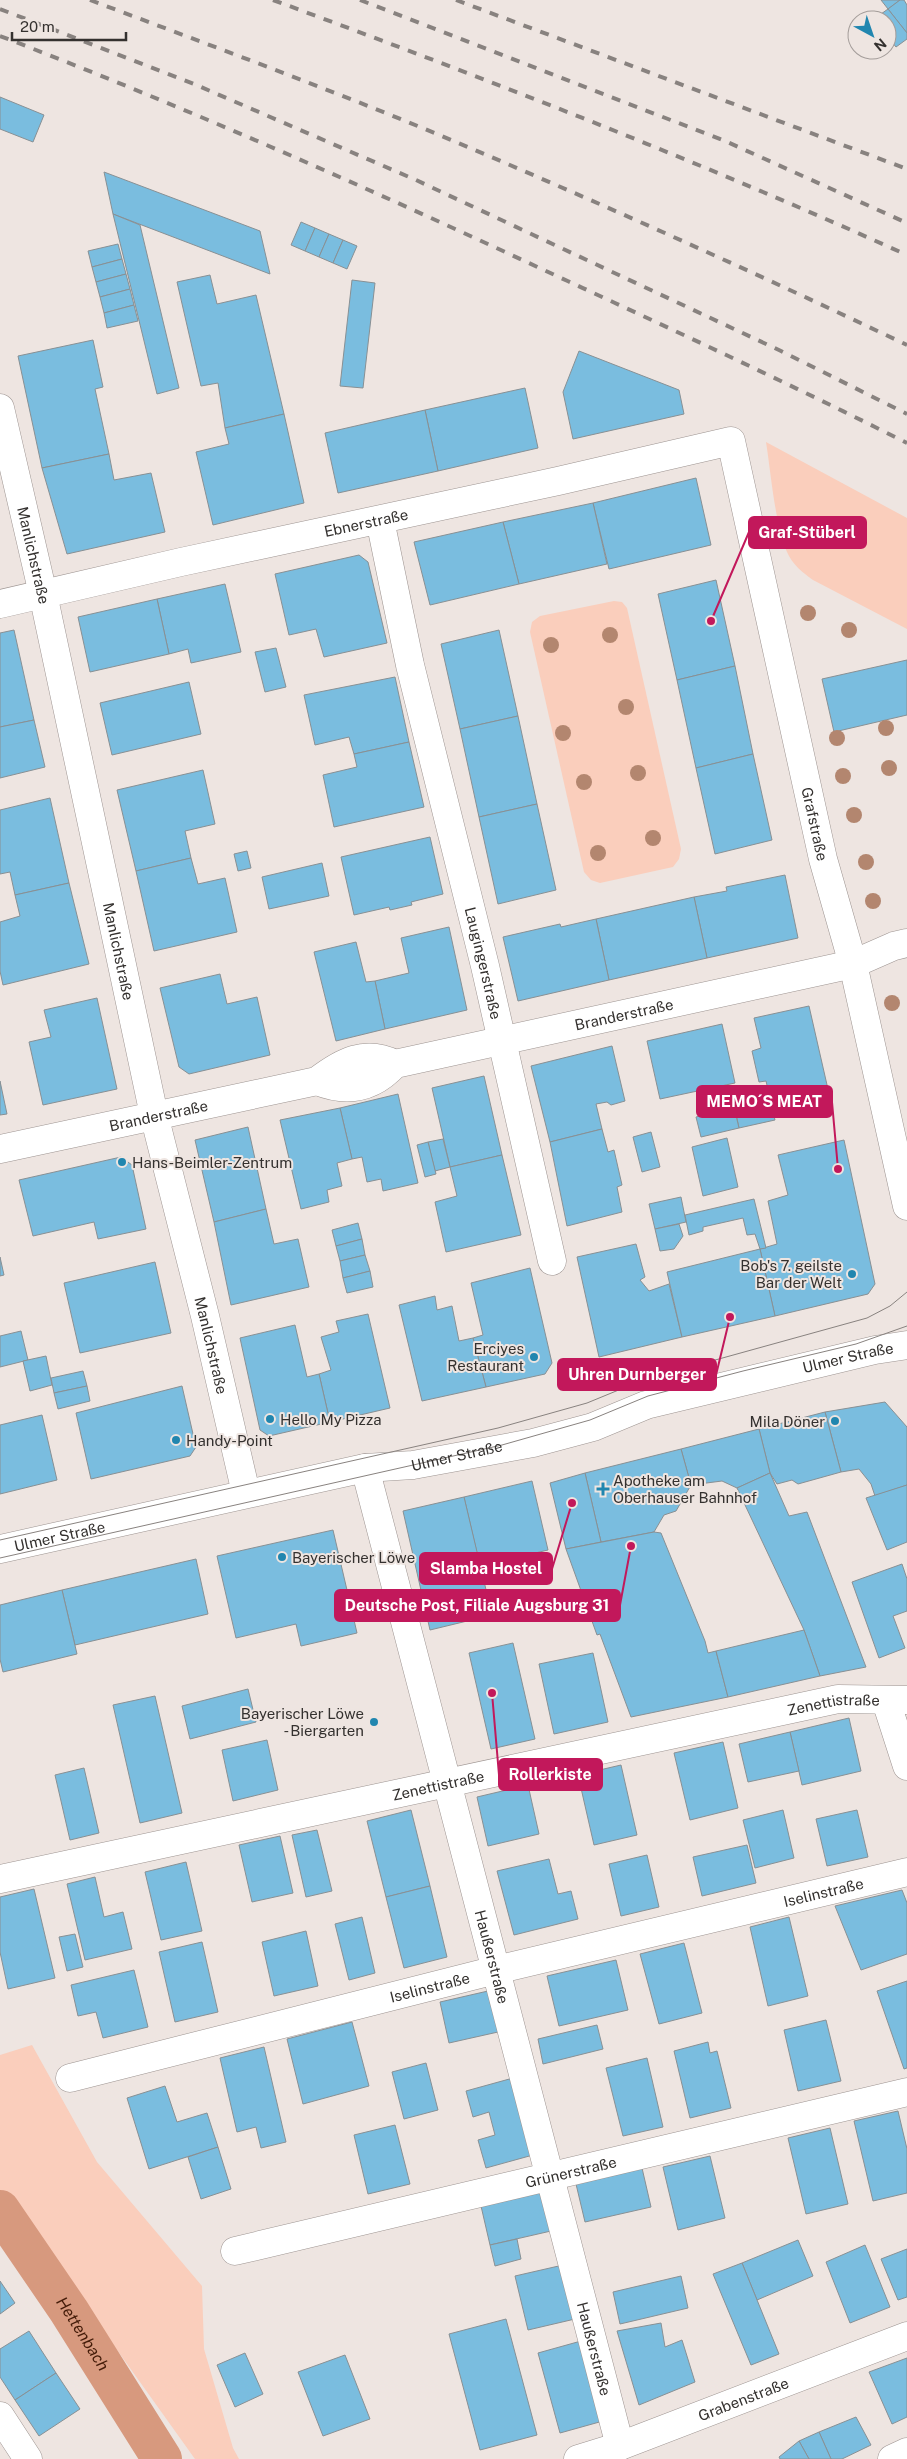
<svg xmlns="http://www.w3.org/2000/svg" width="907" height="2459" font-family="'Public Sans',sans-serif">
	<rect width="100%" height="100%" fill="#eee5e1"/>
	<g fill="#facebc">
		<path d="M766 442 907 518V629L813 580C803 573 792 564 787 552 775 525 771 473 766 442Z"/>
		<path d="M614 601 622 602 627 608 681 849 679 859 673 867 600 883 591 880 584 872 530 632 532 622 540 616Z"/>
		<path d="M32 2045 97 2162 202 2286 204 2349 233 2448 239 2459H195L12 2203 0 2200V2055Z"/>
	</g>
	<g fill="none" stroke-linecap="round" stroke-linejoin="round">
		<path stroke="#d7997e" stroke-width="40" id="s1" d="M0 2210 69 2311 162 2459"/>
	</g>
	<g fill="#7abddf" stroke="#889094">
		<path d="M881 0H900L888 9Z"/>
		<path d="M900 0H904L907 5V33L888 9Z"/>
		<path d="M888 9 907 33V39L896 47 887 36V20L874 19Z"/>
		<path d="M0 97 44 115 33 142 0 129Z"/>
		<path d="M104 172 260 231 270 274 113 214Z"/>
		<path d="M113 214 140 225 179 388 157 394Z"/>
		<path d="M301 222 315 228 305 251 291 245Z"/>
		<path d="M315 228 329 234 319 257 305 251Z"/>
		<path d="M329 234 343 240 333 263 319 257Z"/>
		<path d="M343 240 357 246 347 269 333 263Z"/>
		<path d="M118 244 122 259 92 267 88 251Z"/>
		<path d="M122 259 126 274 96 282 92 267Z"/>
		<path d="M126 274 130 289 100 297 96 282Z"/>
		<path d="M210 275 217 304 256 295 284 414 225 428 218 383 201 386 177 282Z"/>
		<path d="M352 280 375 283 363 388 340 386Z"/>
		<path d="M130 289 134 305 104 313 100 297Z"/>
		<path d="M134 305 138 321 107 328 104 313Z"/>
		<path d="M93 340 103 387 95 389 109 454 42 468 18 356Z"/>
		<path d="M579 351 679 390 684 414 573 439 563 392Z"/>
		<path d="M525 388 538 448 438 471 425 410Z"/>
		<path d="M425 410 438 471 338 493 325 433Z"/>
		<path d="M284 414 304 503 213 525 196 452 229 444 225 428Z"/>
		<path d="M109 454 114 480 151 473 165 532 67 554 42 468Z"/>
		<path d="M696 478 711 545 609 569 593 503Z"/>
		<path d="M593 503 607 564 519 584 503 522Z"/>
		<path d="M503 522 519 584 430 605 414 542Z"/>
		<path d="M359 555 368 562 387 643 324 657 316 629 289 635 275 574Z"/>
		<path d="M716 580 735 666 677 680 658 594Z"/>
		<path d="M225 584 241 652 191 663 188 649 169 654 157 599Z"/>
		<path d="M157 599 169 654 90 672 78 617Z"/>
		<path d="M14 630 34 720 0 727V633Z"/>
		<path d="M499 630 518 716 460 729 441 644Z"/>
		<path d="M276 648 286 687 265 692 255 652Z"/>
		<path d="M907 660V715L834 732 822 679Z"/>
		<path d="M735 666 753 754 696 768 677 680Z"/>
		<path d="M395 677 409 742 354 754 349 737 315 745 304 695Z"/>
		<path d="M189 682 201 734 112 755 100 703Z"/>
		<path d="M518 716 537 804 479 817 460 729Z"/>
		<path d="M34 720 45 767 0 778V727Z"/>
		<path d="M409 742 424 807 334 827 323 775 357 767 354 754Z"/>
		<path d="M753 754 772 840 715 854 696 768Z"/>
		<path d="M203 770 215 824 185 831 191 858 136 871 117 790Z"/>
		<path d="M50 798 69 883 15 895 10 872 0 874V810Z"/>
		<path d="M537 804 556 890 498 904 479 817Z"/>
		<path d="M430 837 443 894 411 902 412 905 390 910 389 907 354 915 341 857Z"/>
		<path d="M247 851 251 868 238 871 234 854Z"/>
		<path d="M191 858 198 884 225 878 237 932 154 951 136 871Z"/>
		<path d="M322 863 329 896 269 909 262 877Z"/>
		<path d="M785 875 798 938 707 958 694 897 727 891 726 887Z"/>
		<path d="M69 883 89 964 3 985 0 971V922L20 916 15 895Z"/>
		<path d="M694 897 707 958 609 980 596 919Z"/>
		<path d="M596 919 609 980 518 1001 503 937 560 924 561 927Z"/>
		<path d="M449 927 467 1010 385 1029 375 981 409 973 401 938Z"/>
		<path d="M356 942 366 982 375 981 385 1029 336 1041 314 952Z"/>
		<path d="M220 974 227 1004 257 997 270 1055 189 1074 179 1067 160 988Z"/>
		<path d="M97 998 117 1089 43 1105 29 1042 51 1037 44 1010Z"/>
		<path d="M809 1006 830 1098 773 1111 766 1081 759 1082 752 1051 761 1048 754 1018Z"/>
		<path d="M722 1024 735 1083 660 1099 647 1041Z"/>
		<path d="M612 1046 625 1101 611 1105 607 1102 596 1104 602 1129 550 1142 531 1066Z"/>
		<path d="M484 1076 502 1155 450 1167 432 1088Z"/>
		<path d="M0 1081 7 1114 0 1115Z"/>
		<path d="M768 1092 775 1120 739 1128 733 1100Z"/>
		<path d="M398 1094 418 1183 383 1191 381 1179 367 1182 362 1157 352 1159 340 1108Z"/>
		<path d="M734 1107 739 1128 701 1137 696 1117Z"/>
		<path d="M340 1108 352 1159 337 1163 342 1186 327 1190 329 1202 301 1209 280 1120Z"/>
		<path d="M248 1127 266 1209 214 1222 195 1140Z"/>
		<path d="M602 1129 608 1152 614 1150 622 1185 617 1187 622 1212 567 1226 550 1142Z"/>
		<path d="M651 1132 660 1167 642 1172 633 1137Z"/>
		<path d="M727 1138 738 1187 703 1196 692 1147Z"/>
		<path d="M443 1139 450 1167 435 1171 428 1142Z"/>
		<path d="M844 1140 875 1284 868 1294 775 1316 760 1249 777 1244 768 1201 788 1195 778 1155Z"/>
		<path d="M428 1142 436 1174 425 1177 417 1145Z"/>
		<path d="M502 1155 521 1235 446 1252 435 1202 457 1196 450 1167Z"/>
		<path d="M121 1157 132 1165 146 1229 98 1239 94 1222 33 1236 19 1180Z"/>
		<path d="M681 1197 686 1222 655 1229 649 1204Z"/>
		<path d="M754 1199 766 1248 760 1249 755 1234 747 1235 743 1218 703 1227V1231L689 1235 685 1215Z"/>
		<path d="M266 1209 274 1244 298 1239 309 1287 231 1305 214 1222Z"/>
		<path d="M358 1223 362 1239 336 1246 332 1230Z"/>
		<path d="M679 1224 683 1236 674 1249 660 1251 655 1229Z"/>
		<path d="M362 1239 365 1255 340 1261 336 1246Z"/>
		<path d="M636 1244 645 1277 640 1280 649 1291 669 1284 682 1337 599 1357 577 1257Z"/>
		<path d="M760 1249 775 1316 682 1337 667 1272Z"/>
		<path d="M365 1255 370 1271 343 1278 340 1261Z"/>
		<path d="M0 1257 4 1275 0 1276Z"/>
		<path d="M155 1262 171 1333 80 1353 64 1283Z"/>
		<path d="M530 1268 552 1363 545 1374 486 1387 473 1338 483 1335 471 1283Z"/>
		<path d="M370 1271 373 1287 347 1293 343 1278Z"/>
		<path d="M435 1296 437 1310 452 1306 459 1341 473 1338 486 1387 422 1401 399 1305Z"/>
		<path d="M368 1314 390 1408 330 1422 319 1374 331 1370 321 1337 339 1332 336 1321Z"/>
		<path d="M295 1325 307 1377 319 1374 330 1422 269 1436 260 1430 240 1338Z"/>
		<path d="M21 1331 28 1360 0 1367V1336Z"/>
		<path d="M46 1356 52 1385 30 1391 23 1361Z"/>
		<path d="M83 1371 87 1386 54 1393 51 1378Z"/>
		<path d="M87 1386 90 1401 58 1409 54 1393Z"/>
		<path d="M182 1386 196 1447 190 1456 91 1479 76 1413Z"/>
		<path d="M885 1402 907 1427V1485L875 1496 871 1484 859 1469 841 1472 825 1412Z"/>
		<path d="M825 1412 841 1472 798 1484 792 1480 777 1484 770 1473 759 1429Z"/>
		<path d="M42 1415 57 1480 0 1494V1425Z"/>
		<path d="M759 1429 770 1473 737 1488 722 1481 691 1485 681 1449Z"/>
		<path d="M681 1449 691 1485 676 1511 664 1515 654 1532 601 1542 585 1473Z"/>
		<path d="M585 1473 601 1542 566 1549 550 1483Z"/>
		<path d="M770 1473 789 1516 807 1512 866 1667 820 1676 804 1630 737 1488Z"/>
		<path d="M532 1481 548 1550 480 1566 464 1497Z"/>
		<path d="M907 1485V1542L887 1550 866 1498Z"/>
		<path d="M464 1497 492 1615 430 1630 403 1511Z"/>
		<path d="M333 1530 357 1633 301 1646 296 1624 236 1638 217 1556Z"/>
		<path d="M654 1532 661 1533 705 1641 708 1653 716 1651 728 1697 631 1717 600 1634 597 1635 566 1549Z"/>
		<path d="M196 1559 208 1614 75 1645 62 1590Z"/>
		<path d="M902 1564 907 1579V1611L893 1616 905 1648 879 1658 852 1582Z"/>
		<path d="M62 1590 77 1654 3 1672 0 1659V1605Z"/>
		<path d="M804 1630 820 1676 728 1697 716 1651Z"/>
		<path d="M513 1643 535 1739 491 1749 469 1653Z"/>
		<path d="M593 1653 608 1722 554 1734 539 1664Z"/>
		<path d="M248 1689 256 1722 190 1739 182 1706Z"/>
		<path d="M155 1696 182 1813 140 1823 113 1705Z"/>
		<path d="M849 1718 861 1771 802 1785 790 1732Z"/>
		<path d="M790 1732 799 1771 748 1782 739 1744Z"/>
		<path d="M267 1740 278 1790 233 1801 222 1750Z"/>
		<path d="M723 1742 738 1808 690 1820 674 1753Z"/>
		<path d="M621 1765 637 1835 594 1845 578 1775Z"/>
		<path d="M84 1768 99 1833 70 1840 55 1775Z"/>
		<path d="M528 1785 539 1834 488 1846 477 1797Z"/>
		<path d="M411 1810 430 1886 386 1897 367 1821Z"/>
		<path d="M783 1810 794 1858 755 1868 743 1820Z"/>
		<path d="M857 1810 868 1857 827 1866 816 1819Z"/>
		<path d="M317 1830 332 1891 306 1897 292 1835Z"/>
		<path d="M280 1836 293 1893 252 1902 239 1845Z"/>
		<path d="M747 1845 756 1883 702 1896 693 1857Z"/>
		<path d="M647 1855 659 1907 621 1916 609 1864Z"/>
		<path d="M549 1859 558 1894 571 1891 578 1919 514 1935 497 1871Z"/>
		<path d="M186 1862 202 1931 161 1940 145 1872Z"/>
		<path d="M95 1877 104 1917 123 1912 132 1949 85 1960 67 1884Z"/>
		<path d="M430 1886 447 1957 404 1968 386 1897Z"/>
		<path d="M34 1889 55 1978 8 1989 0 1952V1897Z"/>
		<path d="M902 1890 907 1903V1954L861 1970 835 1906Z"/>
		<path d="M362 1917 375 1973 349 1980 335 1924Z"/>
		<path d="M789 1917 808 1996 768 2006 750 1927Z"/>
		<path d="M306 1931 318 1986 274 1996 262 1942Z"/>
		<path d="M75 1934 83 1967 67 1971 59 1937Z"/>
		<path d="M202 1942 218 2012 175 2022 159 1952Z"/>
		<path d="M684 1943 702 2013 659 2024 640 1954Z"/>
		<path d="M616 1960 628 2010 559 2026 547 1976Z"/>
		<path d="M134 1970 148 2027 103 2038 96 2012 78 2016 71 1985Z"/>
		<path d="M907 1981V2068L904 2069 877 1991Z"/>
		<path d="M488 1991 498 2032 449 2043 440 2002Z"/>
		<path d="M826 2020 841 2081 798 2091 784 2030Z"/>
		<path d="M352 2022 369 2086 303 2104 287 2039Z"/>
		<path d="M597 2025 603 2049 543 2064 538 2039Z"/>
		<path d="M708 2042 710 2053 717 2051 731 2108 690 2118 674 2051Z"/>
		<path d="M264 2047 286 2142 261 2148 256 2127 237 2132 220 2058Z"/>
		<path d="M647 2058 663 2127 623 2136 606 2068Z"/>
		<path d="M426 2063 438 2110 404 2119 392 2072Z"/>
		<path d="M513 2078 533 2155 486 2168 478 2140 495 2135 489 2112 473 2117 466 2091Z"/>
		<path d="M165 2086 177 2122 207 2113 218 2147 149 2169 127 2098Z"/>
		<path d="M898 2111 907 2149V2193L873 2201 854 2121Z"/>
		<path d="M395 2125 410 2184 368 2194 354 2135Z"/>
		<path d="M830 2128 848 2204 806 2214 788 2138Z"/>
		<path d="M218 2147 231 2189 201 2199 188 2157Z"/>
		<path d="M710 2156 725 2218 678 2230 663 2167Z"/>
		<path d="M642 2168 651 2207 585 2222 576 2184Z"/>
		<path d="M542 2191 551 2231 490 2245 481 2206Z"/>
		<path d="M517 2239 521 2259 495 2266 490 2245Z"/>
		<path d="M798 2240 813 2276 757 2300 742 2263Z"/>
		<path d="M865 2245 890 2307 850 2323 826 2262Z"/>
		<path d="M907 2249V2297L898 2300 881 2259Z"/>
		<path d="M742 2263 779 2354 751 2365 713 2274Z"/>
		<path d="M563 2265 575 2319 528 2330 515 2276Z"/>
		<path d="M681 2276 688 2308 620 2324 613 2292Z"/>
		<path d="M0 2281 15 2303 0 2314Z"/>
		<path d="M506 2319 537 2435 480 2450 449 2334Z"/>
		<path d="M661 2323 665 2347 682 2340 695 2382 639 2405 617 2331Z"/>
		<path d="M29 2331 56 2373 15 2400 0 2377V2349Z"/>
		<path d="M581 2341 603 2421 560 2433 538 2353Z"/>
		<path d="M245 2353 263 2394 235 2407 217 2365Z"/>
		<path d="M345 2355 370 2419 323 2436 298 2372Z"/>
		<path d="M907 2358V2417L892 2424 869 2372Z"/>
		<path d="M56 2373 80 2409 39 2436 15 2400Z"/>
		<path d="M856 2417 871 2445 842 2459H831L819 2432Z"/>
		<path d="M819 2432 831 2459H809L799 2441Z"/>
		<path d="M799 2441 809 2459H780L779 2457Z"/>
	</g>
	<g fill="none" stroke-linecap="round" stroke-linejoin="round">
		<g stroke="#9d9491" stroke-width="29">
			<g id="street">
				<path id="s2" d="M0 408 43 594 154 1115 205 1316 246 1493"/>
				<path id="s3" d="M380 520 410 665 485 966 552 1261"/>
				<path id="s4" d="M0 604 181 562 558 481 731 441 823 859 853 964 907 1206"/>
				<path id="s5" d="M317 1081C347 1093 373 1088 395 1064L853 964 894 946 907 943"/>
				<path id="s6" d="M0 1149 317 1081C342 1062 365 1049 395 1064"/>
				<path id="s7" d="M365 1468 620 2446"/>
				<path d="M886 1701 907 1766"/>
				<path id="s8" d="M0 1879 838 1699 907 1700"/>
				<path id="s9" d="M70 2078 496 1970 907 1872"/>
				<path id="s10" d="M235 2251 907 2092"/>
				<path d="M0 2416 28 2459"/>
				<path id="s11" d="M578 2459 620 2446 907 2336"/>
				<path d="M892 2459 907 2452"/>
			</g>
		</g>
		<g stroke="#9d9491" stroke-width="29">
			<g id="secondary">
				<path id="s12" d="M0 1549 365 1468 413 1465 533 1443 593 1427 646 1405 875 1350 907 1345"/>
			</g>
		</g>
		<use href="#street" stroke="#fff" stroke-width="28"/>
		<use href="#secondary" stroke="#fff" stroke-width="28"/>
		<g stroke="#88827f" stroke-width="1">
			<path d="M0 1540 498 1428 587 1403 643 1380 867 1318 890 1306 907 1292"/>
			<path id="s13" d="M0 1558 502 1445 590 1420 648 1396 743 1371 856 1344 907 1326"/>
		</g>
		<g stroke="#88827f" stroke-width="4" stroke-dasharray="9 9" stroke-linecap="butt">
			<path d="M90 0C212 46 335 91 456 142 607 206 758 274 907 345"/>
			<path d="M273 0C487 79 699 161 907 255"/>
			<path d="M360 0 725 141 907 223"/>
			<path d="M456 0 907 169"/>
			<path d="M0 9 194 84 416 180 781 351 907 414"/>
			<path d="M0 36C185 107 366 187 546 271 667 327 788 383 907 443"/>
		</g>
	</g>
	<g fill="#b3866f">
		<circle cx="808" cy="613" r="8"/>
		<circle cx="849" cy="630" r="8"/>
		<circle cx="610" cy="635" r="8"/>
		<circle cx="551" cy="645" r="8"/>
		<circle cx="626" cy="707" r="8"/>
		<circle cx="886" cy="728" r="8"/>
		<circle cx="563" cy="733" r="8"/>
		<circle cx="837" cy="738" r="8"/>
		<circle cx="889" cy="768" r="8"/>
		<circle cx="638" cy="773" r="8"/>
		<circle cx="843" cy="776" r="8"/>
		<circle cx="584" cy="782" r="8"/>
		<circle cx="854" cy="815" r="8"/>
		<circle cx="653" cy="838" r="8"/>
		<circle cx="598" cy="853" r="8"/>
		<circle cx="866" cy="862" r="8"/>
		<circle cx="873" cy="901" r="8"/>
		<circle cx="892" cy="1003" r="8"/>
	</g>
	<g fill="#2186af" stroke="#eee5e1" stroke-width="2">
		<circle cx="122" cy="1162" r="5"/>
		<circle cx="852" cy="1274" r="5"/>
		<circle cx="534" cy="1357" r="5"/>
		<circle cx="270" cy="1419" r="5"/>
		<circle cx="835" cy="1421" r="5"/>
		<circle cx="176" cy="1440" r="5"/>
		<path d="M600.5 1481.5h5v5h5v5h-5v5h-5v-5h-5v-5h5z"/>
		<circle cx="282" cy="1557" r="5"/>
		<circle cx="374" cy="1722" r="5"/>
	</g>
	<g text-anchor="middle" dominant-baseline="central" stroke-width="4" stroke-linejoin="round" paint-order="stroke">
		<g font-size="15" fill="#34312f" stroke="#eee5e1">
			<text stroke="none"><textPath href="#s4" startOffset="375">Ebnerstraße</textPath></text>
			<text stroke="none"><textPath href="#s2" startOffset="151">Manlichstraße</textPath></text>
			<text stroke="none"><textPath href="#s4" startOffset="1141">Grafstraße</textPath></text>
			<text stroke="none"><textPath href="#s2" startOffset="556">Manlichstraße</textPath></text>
			<text stroke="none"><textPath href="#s3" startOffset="455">Laugingerstraße</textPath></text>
			<text stroke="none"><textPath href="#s5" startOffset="320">Branderstraße</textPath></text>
			<text stroke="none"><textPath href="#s6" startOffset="162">Branderstraße</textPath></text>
			<text stroke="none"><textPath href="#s2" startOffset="961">Manlichstraße</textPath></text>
			<text stroke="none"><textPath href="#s12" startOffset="871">Ulmer Straße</textPath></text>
			<text stroke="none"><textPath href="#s13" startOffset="468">Ulmer Straße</textPath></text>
			<text stroke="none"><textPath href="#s12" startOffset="61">Ulmer Straße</textPath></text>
			<text stroke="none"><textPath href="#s8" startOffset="852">Zenettistraße</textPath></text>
			<text stroke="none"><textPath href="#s8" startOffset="448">Zenettistraße</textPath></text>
			<text stroke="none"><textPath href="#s9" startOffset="776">Iselinstraße</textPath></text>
			<text stroke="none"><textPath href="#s7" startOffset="505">Haußerstraße</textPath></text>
			<text stroke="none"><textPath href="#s9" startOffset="371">Iselinstraße</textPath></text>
			<text stroke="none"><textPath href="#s10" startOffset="345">Grünerstraße</textPath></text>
			<text stroke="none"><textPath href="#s7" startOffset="910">Haußerstraße</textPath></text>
			<text stroke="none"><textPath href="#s11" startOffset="176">Grabenstraße</textPath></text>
		</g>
		<g font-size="15" fill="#34312f" stroke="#eee5e1" text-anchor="start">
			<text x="132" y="1162">Hans-Beimler-Zentrum</text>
			<text x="842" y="1265" text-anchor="end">Bob's 7. geilste<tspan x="842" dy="17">Bar der Welt</tspan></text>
			<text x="524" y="1348" text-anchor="end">Erciyes<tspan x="524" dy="17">Restaurant</tspan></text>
			<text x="280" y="1419">Hello My Pizza</text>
			<text x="825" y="1421" text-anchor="end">Mila Döner</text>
			<text x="186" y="1440">Handy-Point</text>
			<text x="613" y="1480">Apotheke am<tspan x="613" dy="17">Oberhauser Bahnhof</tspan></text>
			<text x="292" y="1557">Bayerischer Löwe</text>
			<text x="364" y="1713" text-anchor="end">Bayerischer Löwe<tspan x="364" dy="17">- Biergarten</tspan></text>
		</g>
		<g font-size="16" font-style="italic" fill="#441c09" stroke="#eee5e1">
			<text stroke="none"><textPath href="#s1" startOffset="149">Hettenbach</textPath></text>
		</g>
	</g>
	<path fill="none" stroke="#c2185b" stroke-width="2" d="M711 621L749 532M838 1169L832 1102M730 1317L716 1375M572 1503L552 1569M631 1546L620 1605M492 1693L499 1775"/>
	<g fill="#c2185b" stroke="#eee5e1" stroke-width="2">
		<circle cx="711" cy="621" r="5"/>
		<circle cx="838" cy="1169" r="5"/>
		<circle cx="730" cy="1317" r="5"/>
		<circle cx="572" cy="1503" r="5"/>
		<circle cx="631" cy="1546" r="5"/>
		<circle cx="492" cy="1693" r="5"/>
	</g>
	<g fill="#c2185b" stroke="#c2185b" stroke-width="2">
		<rect x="749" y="517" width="117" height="31" rx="5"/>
		<rect x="697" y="1086" width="135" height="31" rx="5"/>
		<rect x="558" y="1359" width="158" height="31" rx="5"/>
		<rect x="420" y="1553" width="132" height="31" rx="5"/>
		<rect x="335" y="1590" width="285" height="31" rx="5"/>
		<rect x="499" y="1759" width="103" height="31" rx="5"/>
	</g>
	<g font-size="16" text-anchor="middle" font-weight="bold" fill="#fff">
		<text x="807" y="538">Graf-Stüberl</text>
		<text x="764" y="1107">MEMO´S MEAT</text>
		<text x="637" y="1380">Uhren Durnberger</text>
		<text x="486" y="1574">Slamba Hostel</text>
		<text x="477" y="1611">Deutsche Post, Filiale Augsburg 31</text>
		<text x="550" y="1780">Rollerkiste</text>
	</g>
	<g transform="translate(872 35) rotate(140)"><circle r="24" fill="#eee5e1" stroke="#a49d9a"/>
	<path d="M0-4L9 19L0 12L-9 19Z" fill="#2186af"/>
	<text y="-8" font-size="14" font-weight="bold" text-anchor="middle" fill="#34312f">N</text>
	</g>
	<path d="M12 32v8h114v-8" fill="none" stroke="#34312f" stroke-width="2.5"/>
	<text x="20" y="32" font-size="15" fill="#34312f" stroke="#eee5e1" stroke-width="4" paint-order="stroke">20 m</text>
</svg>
